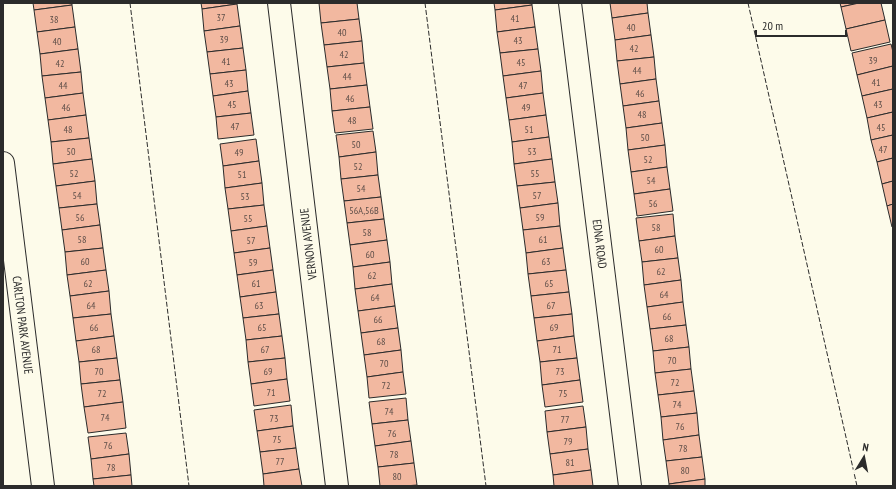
<svg xmlns="http://www.w3.org/2000/svg" width="896" height="489" font-family="'PT Sans Narrow',sans-serif">
	<rect width="100%" height="100%" fill="#fdfbea"/>
	<g fill="#f2b8a0" stroke="#2b2b2b">
		<path d="M33 3H72V5L34 10Z"/>
		<path d="M201 3H237V4L202 9Z"/>
		<path d="M319 3H357L359 19 321 23Z"/>
		<path d="M494 3H532V5L495 10Z"/>
		<path d="M610 3H647L648 13 612 18Z"/>
		<path d="M840 3H859L841 7Z"/>
		<path d="M859 3H881L885 20 846 29 841 7Z"/>
		<path d="M237 4 240 26 204 31 202 9Z"/>
		<path d="M72 5 75 27 37 32 34 10Z"/>
		<path d="M532 5 535 27 497 32 495 10Z"/>
		<path d="M648 13 651 35 615 40 612 18Z"/>
		<path d="M359 19 362 41 324 45 321 23Z"/>
		<path d="M885 20 890 42 851 51 846 29Z"/>
		<path d="M240 26 243 48 207 52 204 31Z"/>
		<path d="M75 27 78 49 40 54 37 32Z"/>
		<path d="M535 27 538 49 500 53 497 32Z"/>
		<path d="M651 35 654 57 617 61 615 40Z"/>
		<path d="M362 41 364 63 327 67 324 45Z"/>
		<path d="M891 44 893 52V66L857 75 852 53Z"/>
		<path d="M243 48 246 70 210 74 207 52Z"/>
		<path d="M78 49 81 72 42 76 40 54Z"/>
		<path d="M538 49 541 71 503 76 500 53Z"/>
		<path d="M654 57 656 79 620 84 617 61Z"/>
		<path d="M364 63 367 85 330 89 327 67Z"/>
		<path d="M893 66V89L862 96 857 75Z"/>
		<path d="M246 70 248 91 213 96 210 74Z"/>
		<path d="M541 71 543 93 506 98 503 76Z"/>
		<path d="M81 72 83 93 45 98 42 76Z"/>
		<path d="M656 79 659 101 623 106 620 84Z"/>
		<path d="M367 85 370 107 332 111 330 89Z"/>
		<path d="M893 89V112L867 118 862 96Z"/>
		<path d="M248 91 251 113 216 117 213 96Z"/>
		<path d="M83 93 86 115 48 120 45 98Z"/>
		<path d="M543 93 546 115 509 120 506 98Z"/>
		<path d="M659 101 662 123 626 128 623 106Z"/>
		<path d="M370 107 373 129 335 133 332 111Z"/>
		<path d="M893 112V135L871 140 867 118Z"/>
		<path d="M251 113 254 135 218 139 216 117Z"/>
		<path d="M86 115 89 138 51 142 48 120Z"/>
		<path d="M546 115 549 137 512 142 509 120Z"/>
		<path d="M662 123 665 145 628 150 626 128Z"/>
		<path d="M373 131 376 152 339 157 336 135Z"/>
		<path d="M893 135V158L877 162 871 140Z"/>
		<path d="M549 137 552 159 514 164 512 142Z"/>
		<path d="M89 138 92 159 53 164 51 142Z"/>
		<path d="M256 139 259 161 223 166 220 144Z"/>
		<path d="M665 145 667 167 631 172 628 150Z"/>
		<path d="M376 152 378 175 341 179 339 157Z"/>
		<path d="M893 158V181L882 184 877 162Z"/>
		<path d="M92 159 95 181 56 186 53 164Z"/>
		<path d="M552 159 555 182 517 186 514 164Z"/>
		<path d="M259 161 262 183 225 188 223 166Z"/>
		<path d="M667 167 670 189 634 194 631 172Z"/>
		<path d="M378 175 381 197 344 201 341 179Z"/>
		<path d="M95 181 97 204 59 208 56 186Z"/>
		<path d="M893 181V204L887 206 882 184Z"/>
		<path d="M555 182 558 203 520 208 517 186Z"/>
		<path d="M262 183 264 205 228 209 225 188Z"/>
		<path d="M670 189 673 211 637 216 634 194Z"/>
		<path d="M381 197 384 219 347 223 344 201Z"/>
		<path d="M558 203 560 226 523 230 520 208Z"/>
		<path d="M97 204 100 225 62 230 59 208Z"/>
		<path d="M893 204V227H892L887 206Z"/>
		<path d="M264 205 267 226 231 231 228 209Z"/>
		<path d="M673 214 675 236 639 241 636 218Z"/>
		<path d="M384 219 387 240 350 245 347 223Z"/>
		<path d="M100 225 103 248 65 252 62 230Z"/>
		<path d="M267 226 270 248 234 253 231 231Z"/>
		<path d="M560 226 563 248 526 253 523 230Z"/>
		<path d="M675 236 678 258 642 262 639 241Z"/>
		<path d="M387 240 390 262 353 267 350 245Z"/>
		<path d="M103 248 106 270 67 275 65 252Z"/>
		<path d="M270 248 273 270 237 275 234 253Z"/>
		<path d="M563 248 566 270 528 274 526 253Z"/>
		<path d="M678 258 681 280 644 285 642 262Z"/>
		<path d="M390 262 392 284 355 289 353 267Z"/>
		<path d="M106 270 109 291 70 296 67 275Z"/>
		<path d="M273 270 276 292 240 297 237 275Z"/>
		<path d="M566 270 569 292 531 296 528 274Z"/>
		<path d="M681 280 683 302 647 307 644 285Z"/>
		<path d="M392 284 395 306 358 311 355 289Z"/>
		<path d="M109 291 111 314 73 318 70 296Z"/>
		<path d="M276 292 279 314 243 318 240 297Z"/>
		<path d="M569 292 572 314 534 318 531 296Z"/>
		<path d="M683 302 686 325 650 329 647 307Z"/>
		<path d="M395 306 398 328 361 333 358 311Z"/>
		<path d="M111 314 114 336 76 341 73 318Z"/>
		<path d="M279 314 282 336 246 340 243 318Z"/>
		<path d="M572 314 574 336 537 341 534 318Z"/>
		<path d="M686 325 689 347 653 351 650 329Z"/>
		<path d="M398 328 401 350 364 355 361 333Z"/>
		<path d="M114 336 117 358 79 362 76 341Z"/>
		<path d="M282 336 285 358 248 362 246 340Z"/>
		<path d="M574 336 577 358 540 362 537 341Z"/>
		<path d="M689 347 691 369 655 373 653 351Z"/>
		<path d="M401 350 403 372 367 377 364 355Z"/>
		<path d="M117 358 120 380 81 384 79 362Z"/>
		<path d="M285 358 287 379 251 384 248 362Z"/>
		<path d="M577 358 580 380 542 385 540 362Z"/>
		<path d="M691 369 694 391 658 395 655 373Z"/>
		<path d="M403 372 406 394 369 398 367 377Z"/>
		<path d="M287 379 290 401 254 406 251 384Z"/>
		<path d="M120 380 123 402 84 407 81 384Z"/>
		<path d="M580 380 583 402 545 407 542 385Z"/>
		<path d="M694 391 697 413 661 417 658 395Z"/>
		<path d="M406 398 408 420 372 424 369 402Z"/>
		<path d="M123 402 126 428 88 433 84 407Z"/>
		<path d="M291 405 293 426 257 431 254 410Z"/>
		<path d="M583 406 586 427 547 432 545 411Z"/>
		<path d="M697 413 699 435 663 440 661 417Z"/>
		<path d="M408 420 411 441 375 446 372 424Z"/>
		<path d="M293 426 296 448 260 452 257 431Z"/>
		<path d="M586 427 588 449 550 454 547 432Z"/>
		<path d="M126 433 129 454 91 459 88 437Z"/>
		<path d="M699 435 702 457 666 461 663 440Z"/>
		<path d="M411 441 414 463 378 467 375 446Z"/>
		<path d="M296 448 299 469 263 474 260 452Z"/>
		<path d="M588 449 591 470 553 475 550 454Z"/>
		<path d="M129 454 131 475 93 479 91 459Z"/>
		<path d="M702 457 705 479 669 484 666 461Z"/>
		<path d="M414 463 417 485 405 486H380L378 467Z"/>
		<path d="M299 469 302 486H264L263 474Z"/>
		<path d="M591 470 593 486H554L553 475Z"/>
		<path d="M131 475 132 486H94L93 479Z"/>
		<path d="M705 479V486H669V484Z"/>
	</g>
	<g fill="none" stroke-linecap="round" stroke-linejoin="round">
		<g stroke="#2b2b2b" stroke-width="24">
			<g id="minor">
				<path d="M279 3 337 486"/>
				<path d="M570 3 630 486"/>
				<path d="M3 163 43 486"/>
			</g>
		</g>
		<use href="#minor" stroke="#fdfbea" stroke-width="22"/>
		<g stroke="#2b2b2b" stroke-width="1" stroke-dasharray="5 2" stroke-linecap="butt">
			<path d="M130 3 189 486"/>
			<path d="M425 3 486 486"/>
			<path d="M748 3 857 486"/>
		</g>
	</g>
	<g text-anchor="middle" dominant-baseline="central" stroke-width="3" stroke-linejoin="round" paint-order="stroke">
		<g font-size="10" fill="#5d4e48">
			<text x="221" y="17">37</text>
			<text x="515" y="18">41</text>
			<text x="54" y="19">38</text>
			<text x="631" y="27">40</text>
			<text x="342" y="32">40</text>
			<text x="224" y="39">39</text>
			<text x="518" y="40">43</text>
			<text x="57" y="41">40</text>
			<text x="634" y="48">42</text>
			<text x="344" y="54">42</text>
			<text x="873" y="60">39</text>
			<text x="226" y="61">41</text>
			<text x="521" y="62">45</text>
			<text x="60" y="63">42</text>
			<text x="637" y="70">44</text>
			<text x="347" y="76">44</text>
			<text x="876" y="82">41</text>
			<text x="229" y="83">43</text>
			<text x="63" y="85">44</text>
			<text x="523" y="85">47</text>
			<text x="640" y="93">46</text>
			<text x="350" y="98">46</text>
			<text x="232" y="104">45</text>
			<text x="878" y="104">43</text>
			<text x="66" y="107">46</text>
			<text x="526" y="107">49</text>
			<text x="642" y="114">48</text>
			<text x="352" y="120">48</text>
			<text x="235" y="126">47</text>
			<text x="881" y="127">45</text>
			<text x="68" y="129">48</text>
			<text x="529" y="129">51</text>
			<text x="645" y="137">50</text>
			<text x="356" y="144">50</text>
			<text x="883" y="149">47</text>
			<text x="71" y="151">50</text>
			<text x="532" y="151">53</text>
			<text x="239" y="152">49</text>
			<text x="648" y="159">52</text>
			<text x="358" y="166">52</text>
			<text x="74" y="173">52</text>
			<text x="535" y="173">55</text>
			<text x="242" y="174">51</text>
			<text x="651" y="180">54</text>
			<text x="361" y="188">54</text>
			<text x="77" y="195">54</text>
			<text x="537" y="195">57</text>
			<text x="245" y="196">53</text>
			<text x="653" y="203">56</text>
			<text x="364" y="210">56A,56B</text>
			<text x="80" y="217">56</text>
			<text x="540" y="217">59</text>
			<text x="248" y="218">55</text>
			<text x="656" y="227">58</text>
			<text x="367" y="232">58</text>
			<text x="82" y="239">58</text>
			<text x="543" y="239">61</text>
			<text x="251" y="240">57</text>
			<text x="659" y="249">60</text>
			<text x="370" y="254">60</text>
			<text x="85" y="261">60</text>
			<text x="546" y="261">63</text>
			<text x="253" y="262">59</text>
			<text x="661" y="271">62</text>
			<text x="372" y="275">62</text>
			<text x="88" y="283">62</text>
			<text x="256" y="283">61</text>
			<text x="549" y="283">65</text>
			<text x="664" y="294">64</text>
			<text x="375" y="297">64</text>
			<text x="91" y="305">64</text>
			<text x="259" y="305">63</text>
			<text x="551" y="305">67</text>
			<text x="667" y="316">66</text>
			<text x="378" y="319">66</text>
			<text x="94" y="327">66</text>
			<text x="262" y="327">65</text>
			<text x="554" y="327">69</text>
			<text x="669" y="338">68</text>
			<text x="381" y="341">68</text>
			<text x="96" y="349">68</text>
			<text x="265" y="349">67</text>
			<text x="557" y="349">71</text>
			<text x="672" y="360">70</text>
			<text x="384" y="363">70</text>
			<text x="99" y="371">70</text>
			<text x="268" y="371">69</text>
			<text x="560" y="371">73</text>
			<text x="675" y="382">72</text>
			<text x="386" y="385">72</text>
			<text x="271" y="392">71</text>
			<text x="102" y="393">72</text>
			<text x="563" y="393">75</text>
			<text x="677" y="404">74</text>
			<text x="389" y="411">74</text>
			<text x="105" y="417">74</text>
			<text x="274" y="418">73</text>
			<text x="565" y="419">77</text>
			<text x="680" y="426">76</text>
			<text x="392" y="433">76</text>
			<text x="277" y="439">75</text>
			<text x="568" y="441">79</text>
			<text x="108" y="445">76</text>
			<text x="683" y="448">78</text>
			<text x="394" y="454">78</text>
			<text x="280" y="461">77</text>
			<text x="570" y="462">81</text>
			<text x="111" y="467">78</text>
			<text x="685" y="470">80</text>
			<text x="397" y="476">80</text>
		</g>
		<g font-size="12" fill="#2b2b2b" stroke="#fdfbea">
			<text transform="translate(308 244) rotate(-97)">VERNON AVENUE</text>
			<text transform="translate(600 244) rotate(83)">EDNA ROAD</text>
			<text transform="translate(23 325) rotate(83)">CARLTON PARK AVENUE</text>
		</g>
	</g>
	<rect width="896" height="489" fill="none" stroke="#2b2b2b" stroke-width="8"/>
	<g transform="translate(864 457) rotate(10)" stroke="#fdfbea" stroke-width="3" paint-order="stroke">
	<path d="M0-3L7 15L0 10L-7 15Z" fill="#2b2b2b"/>
	<text y="-6" font-size="11" font-weight="bold" text-anchor="middle" fill="#2b2b2b">N</text>
	</g>
	<path d="M756 30v6h90v-6" fill="none" stroke="#2b2b2b" stroke-width="2"/>
	<text x="762" y="30" font-size="12" fill="#2b2b2b" stroke="#fdfbea" stroke-width="3" paint-order="stroke">20 m</text>
</svg>
